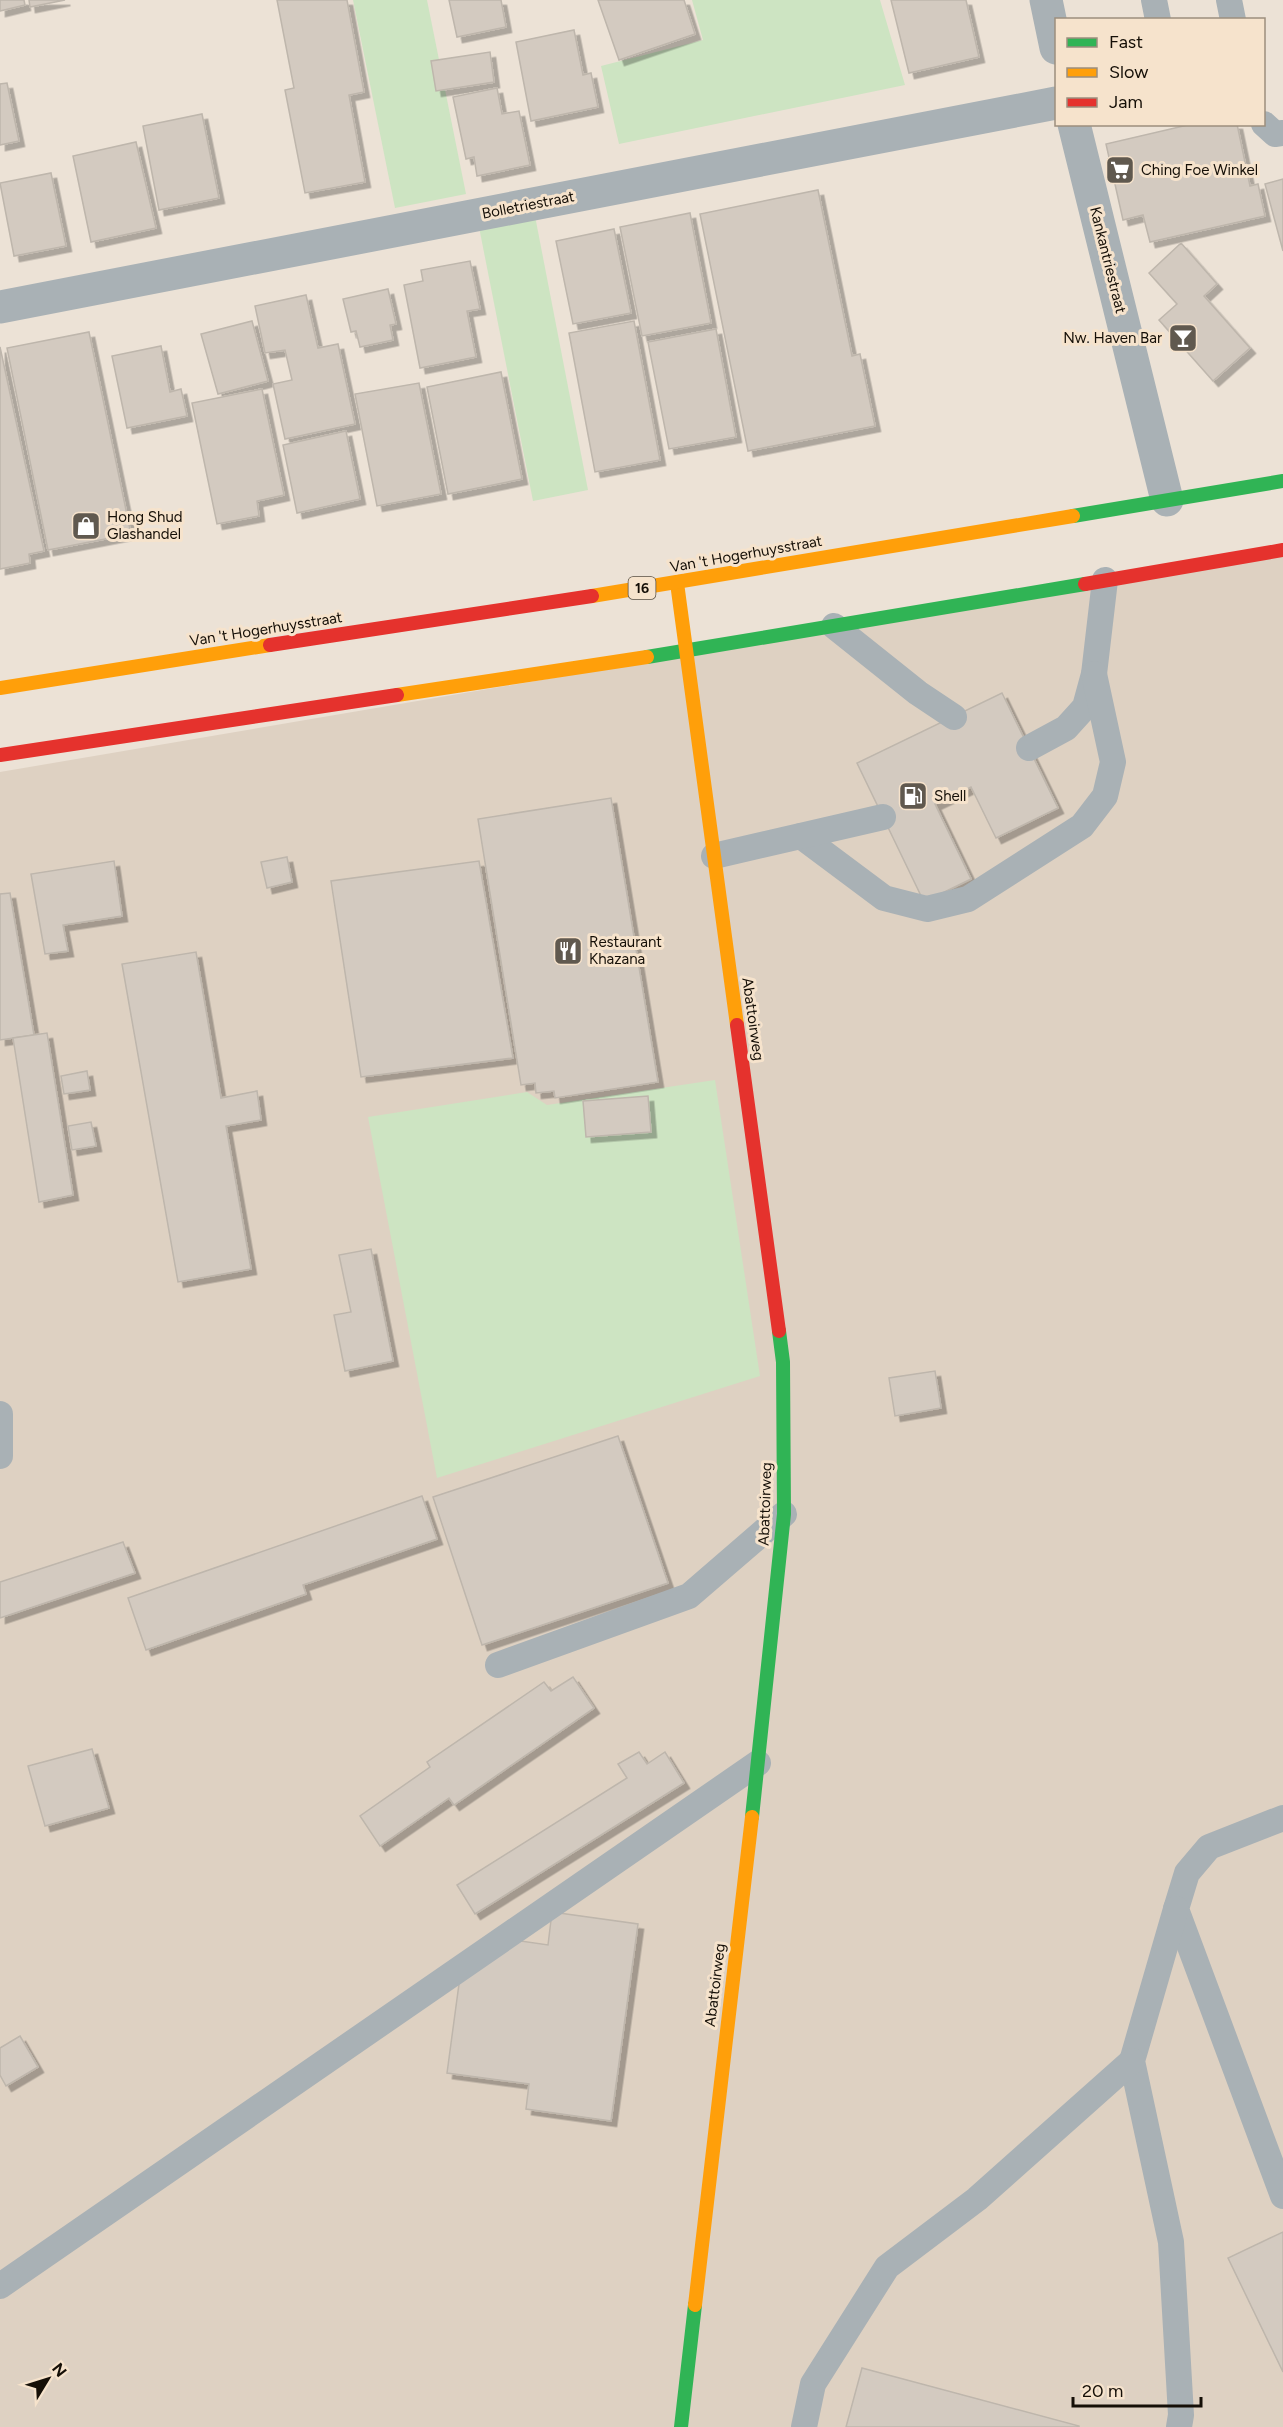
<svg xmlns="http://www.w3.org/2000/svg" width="1283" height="2427" font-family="Figtree,sans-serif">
	<defs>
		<filter id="shadow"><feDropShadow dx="5.5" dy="5.5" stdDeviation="0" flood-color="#0004"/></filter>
	</defs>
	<rect width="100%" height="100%" fill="#ece2d6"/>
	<path fill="#ded1c2" d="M1283 554V2427H0V772Z"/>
	<g fill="#cde4c2">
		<path d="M353 0H427L466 194 395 208Z"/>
		<path d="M692 0H880L905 85 619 144 601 66 703 40Z"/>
		<path d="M535 216 588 490 533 501 479 227Z"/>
		<path d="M715 1080 760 1376 437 1478 368 1117 527 1092 547 1105Z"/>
	</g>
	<g fill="#d3cac0" stroke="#beb6ac" stroke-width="1.5" filter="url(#shadow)">
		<path d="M0 0H24L25 5 0 11Z"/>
		<path d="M29 0H65L30 7Z"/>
		<path d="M277 0H347L364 92 349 95 365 182 305 193 285 90 294 88Z"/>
		<path d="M449 0H501L506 27 457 37Z"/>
		<path d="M598 0H684L695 34 619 60Z"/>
		<path d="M891 0H966L979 57 909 73Z"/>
		<path d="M574 30 583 75 591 73 598 107 531 121 516 42Z"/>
		<path d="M490 52 494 82 436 91 431 61Z"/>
		<path d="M7 83 19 141 0 145V84Z"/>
		<path d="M497 88 502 114 519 111 530 165 477 176 474 157 466 159 453 97Z"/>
		<path d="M202 114 219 198 159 210 143 126Z"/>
		<path d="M1192 124H1237L1250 186 1258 184 1265 216 1150 242 1143 215 1123 220 1106 144Z"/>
		<path d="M136 142 156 228 91 242 73 156Z"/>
		<path d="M51 173 66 246 14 256 0 183Z"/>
		<path d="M1283 179V251L1265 184Z"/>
		<path d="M818 190 852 356 860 354 875 426 748 451 700 214Z"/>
		<path d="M690 213 711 323 642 336 620 227Z"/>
		<path d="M614 229 631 313 573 324 556 241Z"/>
		<path d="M1181 243 1217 284 1204 296 1250 348 1213 381 1159 320 1177 304 1149 273Z"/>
		<path d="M470 261 480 309 467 311 476 357 420 368 404 285 423 281 421 270Z"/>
		<path d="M388 289 396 324 390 325 393 340 360 347 356 331 351 332 343 299Z"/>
		<path d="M306 295 318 348 338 344 355 424 285 439 273 384 292 380 285 350 265 353 255 306Z"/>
		<path d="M252 321 268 381 218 394 201 334Z"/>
		<path d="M634 321 660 460 595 472 569 333Z"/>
		<path d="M716 329 736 437 669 449 648 342Z"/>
		<path d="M89 332 131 534 48 550 7 348Z"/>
		<path d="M161 346 170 392 181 389 187 416 127 428 112 356Z"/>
		<path d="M0 347 44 551 29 554 30 563 0 569Z"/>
		<path d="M501 372 522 479 448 494 427 387Z"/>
		<path d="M419 383 441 494 377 506 355 394Z"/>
		<path d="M262 389 284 495 257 501 259 516 217 524 192 403Z"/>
		<path d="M346 431 360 499 297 513 283 445Z"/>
		<path d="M1002 693 1058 808 996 838 971 787 935 804 971 879 924 902 857 763Z"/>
		<path d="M611 798 658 1082 555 1098 554 1091 536 1093 535 1083 521 1085 478 819Z"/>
		<path d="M287 857 292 882 267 888 261 862Z"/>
		<path d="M114 861 122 916 63 925 68 951 45 954 31 874Z"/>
		<path d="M479 861 513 1058 361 1077 331 881Z"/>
		<path d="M10 893 34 1035 0 1040V894Z"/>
		<path d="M196 952 221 1098 257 1091 261 1120 226 1126 251 1269 178 1282 122 964Z"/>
		<path d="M47 1033 73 1195 39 1202 13 1038Z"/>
		<path d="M87 1071 90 1090 64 1094 61 1076Z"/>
		<path d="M648 1096 651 1132 586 1137 583 1101Z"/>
		<path d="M91 1122 96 1146 72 1150 68 1126Z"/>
		<path d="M371 1249 393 1361 345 1371 334 1315 351 1312 339 1255Z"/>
		<path d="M935 1371 941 1408 895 1416 889 1378Z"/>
		<path d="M618 1436 668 1583 482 1645 433 1497Z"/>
		<path d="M422 1496 437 1539 303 1585 306 1594 146 1650 128 1598Z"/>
		<path d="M123 1542 135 1573 0 1618V1582Z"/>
		<path d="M573 1677 594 1708 454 1805 449 1798 380 1846 360 1816 430 1767 427 1762 544 1682 551 1691Z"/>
		<path d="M92 1749 109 1808 45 1826 28 1766Z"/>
		<path d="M639 1752 647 1764 665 1752 684 1783 475 1914 457 1885 627 1778 618 1764Z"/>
		<path d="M552 1912 638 1924 611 2121 526 2109 529 2084 447 2073 459 1984 507 1939 548 1945Z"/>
		<path d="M20 2036 38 2067 6 2086 0 2075V2048Z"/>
		<path d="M1283 2232V2372L1228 2258Z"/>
		<path d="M862 2368 1079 2426V2427H846Z"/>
	</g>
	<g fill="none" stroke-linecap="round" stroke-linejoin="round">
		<g stroke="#a9b1b5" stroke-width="26">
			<path d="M1154 0 1158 20"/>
			<path d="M1229 0 1233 20"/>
			<path d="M1264 124 1275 134 1283 133"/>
			<path d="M834 626 918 693 954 717"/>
			<path d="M1029 748 1066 728 1085 707 1094 674 1105 580"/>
			<path d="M801 836 884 898 927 909 968 899 1082 826 1105 796 1113 762 1094 674"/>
			<path d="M714 856 883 817"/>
			<path d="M0 1414V1456"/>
			<path d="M498 1665 689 1596 784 1514"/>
			<path d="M1283 1818 1209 1847 1187 1873 1176 1909 1283 2196"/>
			<path d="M1176 1909 1132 2061 1171 2242 1181 2415 1179 2427"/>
			<path d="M0 2286 758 1763"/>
			<path d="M804 2427 813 2384 887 2267 977 2199 1132 2061"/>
		</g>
		<g stroke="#a9b1b5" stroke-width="33">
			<path d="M1046 0 1056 48"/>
			<path d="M1074 124 1167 500"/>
			<path d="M0 307 1056 103"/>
		</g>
		<g stroke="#30b455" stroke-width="14">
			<path d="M1073 516 1283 481"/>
			<path d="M647 657 1085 584"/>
			<path d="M752 1817 784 1514 783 1362 779 1331"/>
			<path d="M681 2427 695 2305"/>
		</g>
		<g stroke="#ff9f0a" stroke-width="14">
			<path d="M677 583 737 1025"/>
			<path d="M592 596 1073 516"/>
			<path d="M0 688 270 645"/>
			<path d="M397 695 647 657"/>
			<path d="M695 2305 752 1817"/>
		</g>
		<g stroke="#e5322d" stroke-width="14">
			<path d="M1085 584 1283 550"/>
			<path d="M270 645 592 596"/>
			<path d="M0 755 397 695"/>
			<path d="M737 1025 779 1331"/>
		</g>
	</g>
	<defs>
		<g id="supermarket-square" transform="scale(1.5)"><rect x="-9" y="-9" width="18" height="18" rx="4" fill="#60594f" stroke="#f6e3cc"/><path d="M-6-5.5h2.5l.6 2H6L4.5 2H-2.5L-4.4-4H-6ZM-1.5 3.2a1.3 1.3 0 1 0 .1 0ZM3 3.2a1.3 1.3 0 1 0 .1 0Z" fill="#fff"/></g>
		<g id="bar-square" transform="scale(1.5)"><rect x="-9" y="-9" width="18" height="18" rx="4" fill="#60594f" stroke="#f6e3cc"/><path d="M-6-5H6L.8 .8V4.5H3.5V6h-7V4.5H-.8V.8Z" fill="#fff"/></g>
		<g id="shop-square" transform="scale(1.5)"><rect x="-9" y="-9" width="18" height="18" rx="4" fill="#60594f" stroke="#f6e3cc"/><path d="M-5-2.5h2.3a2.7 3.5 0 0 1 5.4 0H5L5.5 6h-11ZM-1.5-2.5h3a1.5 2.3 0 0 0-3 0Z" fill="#fff"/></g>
		<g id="fuel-square" transform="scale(1.5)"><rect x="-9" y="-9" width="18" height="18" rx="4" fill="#60594f" stroke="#f6e3cc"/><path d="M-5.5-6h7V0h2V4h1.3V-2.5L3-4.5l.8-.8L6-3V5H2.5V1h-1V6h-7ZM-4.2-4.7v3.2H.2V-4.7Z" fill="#fff"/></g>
		<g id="restaurant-square" transform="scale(1.5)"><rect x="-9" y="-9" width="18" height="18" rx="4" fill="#60594f" stroke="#f6e3cc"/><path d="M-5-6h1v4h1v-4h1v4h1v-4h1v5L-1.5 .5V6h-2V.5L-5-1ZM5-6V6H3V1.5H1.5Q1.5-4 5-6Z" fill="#fff"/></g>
	</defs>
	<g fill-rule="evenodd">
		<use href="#supermarket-square" x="1120" y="170"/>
		<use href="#bar-square" x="1183" y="338"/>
		<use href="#shop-square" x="86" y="526"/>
		<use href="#fuel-square" x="913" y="796"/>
		<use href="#restaurant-square" x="568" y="951"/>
	</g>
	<g text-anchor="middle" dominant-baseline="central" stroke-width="6" stroke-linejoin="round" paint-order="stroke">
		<rect fill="#f6e3cc" stroke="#584f42" stroke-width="1.5" x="628.5" y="577" width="27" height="22" rx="4.5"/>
		<g font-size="14" font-weight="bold" fill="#150f07">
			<text x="642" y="588">16</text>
		</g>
		<g font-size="15" fill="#150f07" stroke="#f6e3cc" text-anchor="start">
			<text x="1141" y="170">Ching Foe Winkel</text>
			<text x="1162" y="338" text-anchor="end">Nw. Haven Bar</text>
			<text x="107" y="517">Hong Shud<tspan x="107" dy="17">Glashandel</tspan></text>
			<text x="934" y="796">Shell</text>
			<text x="589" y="942">Restaurant<tspan x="589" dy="17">Khazana</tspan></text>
		</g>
		<g font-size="15" fill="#150f07" stroke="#f6e3cc">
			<text transform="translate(528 205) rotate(-11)">Bolletriestraat</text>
			<text transform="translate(1108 260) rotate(76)">Kankantriestraat</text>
			<text transform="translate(746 554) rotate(-10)">Van 't Hogerhuysstraat</text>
			<text transform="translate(266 629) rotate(-9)">Van 't Hogerhuysstraat</text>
			<text transform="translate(753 1019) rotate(82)">Abattoirweg</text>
			<text transform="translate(765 1504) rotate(-88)">Abattoirweg</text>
			<text transform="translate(715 1985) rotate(-83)">Abattoirweg</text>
		</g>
	</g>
	<rect x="1055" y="18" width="210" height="108" fill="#f6e3cc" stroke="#9c8e7d" stroke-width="1.5"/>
	<rect x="1067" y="38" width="30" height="9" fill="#30b455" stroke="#9c8e7d" stroke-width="1.5"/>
	<text x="1109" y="48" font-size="18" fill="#150f07">Fast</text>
	<rect x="1067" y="68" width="30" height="9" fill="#ff9f0a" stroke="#9c8e7d" stroke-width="1.5"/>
	<text x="1109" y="78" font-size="18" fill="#150f07">Slow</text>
	<rect x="1067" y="98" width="30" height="9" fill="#e5322d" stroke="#9c8e7d" stroke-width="1.5"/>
	<text x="1109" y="108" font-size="18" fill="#150f07">Jam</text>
	<g transform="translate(48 2379) rotate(52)" stroke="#f6e3cc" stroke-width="4.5" paint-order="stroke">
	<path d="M0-4.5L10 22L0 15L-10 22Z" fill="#150f07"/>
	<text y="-9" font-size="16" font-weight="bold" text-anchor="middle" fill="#150f07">N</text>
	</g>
	<path d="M1073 2397v9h128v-9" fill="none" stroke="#150f07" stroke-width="3"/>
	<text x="1082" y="2397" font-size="18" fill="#150f07" stroke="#f6e3cc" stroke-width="4.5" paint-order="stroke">20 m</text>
</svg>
